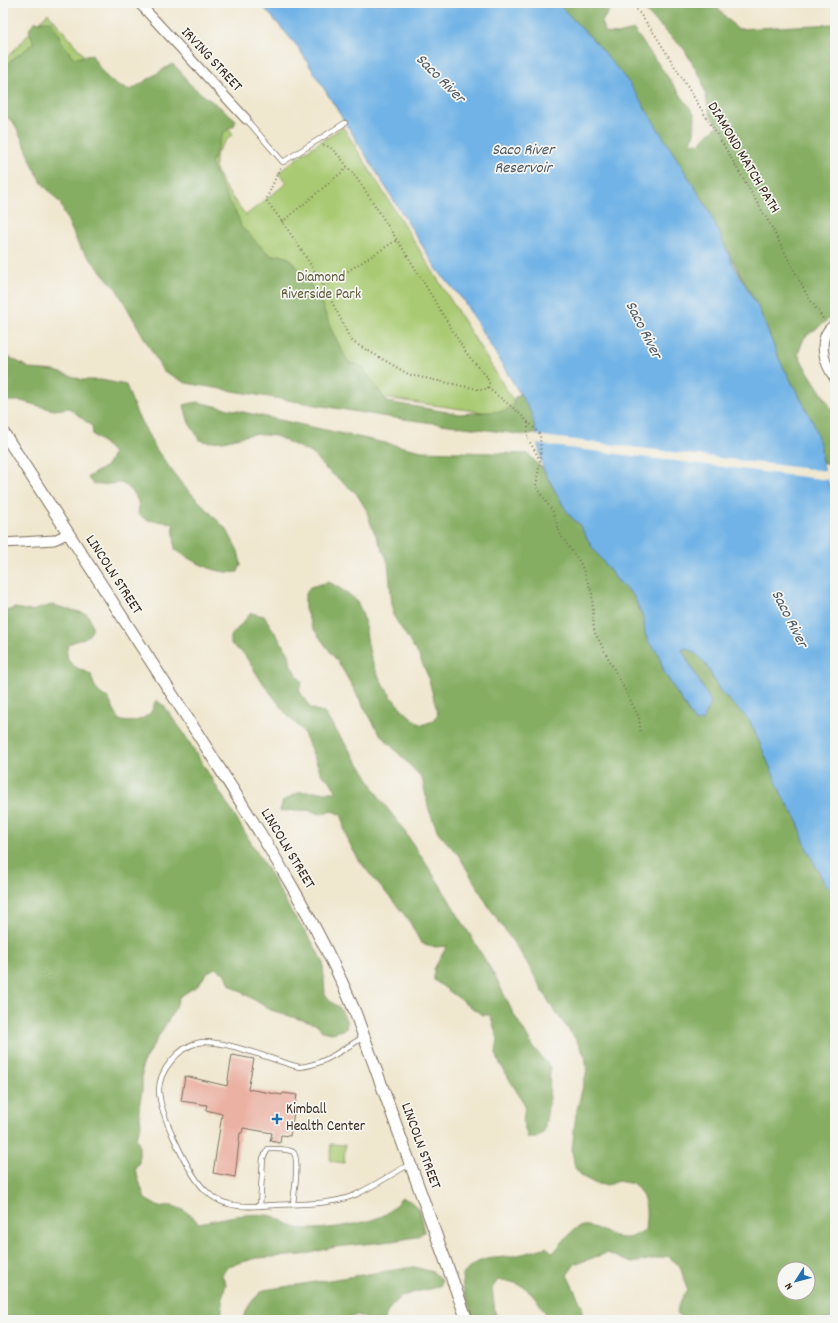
<svg xmlns="http://www.w3.org/2000/svg" width="838" height="1323" font-family="Dekko,sans-serif">
	<rect width="100%" height="100%" fill="#f6f6f2"/>
	<filter id="ink" filterUnits="userSpaceOnUse"><feTurbulence type="fractalNoise" baseFrequency=".025" numOctaves="2"/><feDisplacementMap in="SourceGraphic" scale="8" xChannelSelector="R" yChannelSelector="G"/><feConvolveMatrix kernelMatrix="1 2 1 2 8 2 1 2 1" color-interpolation-filters="sRGB"/></filter>
	<filter id="wash" filterUnits="userSpaceOnUse"><feTurbulence type="fractalNoise" baseFrequency=".012" numOctaves="4" result="noise"/><feDisplacementMap in="SourceGraphic" scale="16" xChannelSelector="R" yChannelSelector="G"/><feGaussianBlur stdDeviation="0.9" result="paint"/><feColorMatrix in="noise" values="0 0 0 0 0 0 0 0 0 0 0 0 0 0 0 0 0 1.4 0 .05"/><feComposite in="paint" operator="in"/></filter>
	<g filter="url(#wash)">
		<rect width="100%" height="100%" fill="#f0e7cf"/>
		<g fill="#a9ca72" stroke="#727a48">
			<path d="M48 13 124 103 171 70 233 134C226 141 217 149 215 159 212 174 237 204 246 215L287 183 278 173 308 150 343 127 524 418 342 392 3 62Z"/>
			<path d="M331 1144 345 1145 344 1163 330 1161Z"/>
		</g>
		<g fill="#86ae64" stroke="#606c41" fill-rule="evenodd">
			<path d="M557 3C575 3 592 5 609 11L601 23 606 33 617 34 634 30 695 115 694 133 691 142 699 144 708 134 718 126 710 114 702 80 684 49 648 14 640 3H713L737 29 835 24V314L804 338 798 354 805 367 835 414V466L822 462 821 447 813 422 779 359 759 309 686 173 599 46Z"/>
			<path d="M51 21 65 47 74 58 92 55C103 75 110 84 131 90L172 64C183 71 182 77 191 85 205 98 222 107 236 120L234 126 224 132 211 163 219 182 239 219 241 227C252 236 260 248 272 256L280 255 289 258 306 278 320 300 332 331 348 362 361 366 387 402 459 414 505 411 513 405 515 397 524 392 542 431 525 435 388 417 186 383 163 371 117 290 79 246 60 203 42 183 33 166 26 148 14 123 3 114V61L8 63 34 43 29 30 34 22Z"/>
			<path d="M3 358H11L31 369 55 371 83 380H101L126 385 137 414 156 449 181 483 227 530 238 551 241 564 238 572C218 575 190 561 175 549L173 523 147 520 138 514C141 499 133 491 122 483 109 482 93 491 88 477L108 465 113 453 105 444 93 435 92 426 69 408 54 410 21 401H5L3 398Z"/>
			<path d="M197 402 422 451 528 454 543 469 563 505 570 516 579 524 602 560 617 580 633 595 644 619 645 633 649 643 658 653 664 672 689 713 700 682 682 650 686 648 695 653 705 663 720 691 750 721 783 797 797 819 806 847 823 880 835 895V1320H692L677 1314 678 1306 687 1289 680 1266 668 1256 632 1263 607 1253 575 1264 567 1275 582 1306V1320C574 1320 561 1323 554 1320 548 1318 544 1311 541 1306 529 1287 520 1282 498 1280L492 1288 495 1313 500 1320H474L463 1289 462 1276C479 1255 488 1260 512 1256 524 1254 535 1251 546 1247L553 1253C560 1246 569 1232 577 1228 591 1220 608 1237 622 1238 630 1239 639 1234 645 1230 647 1209 648 1200 634 1184L618 1181 607 1185 596 1184 583 1177 575 1168 572 1150 576 1114 587 1070 585 1056 575 1038 553 1009 526 961 489 907 459 856 438 832 429 810 422 778 379 733 340 665 312 627 305 609V596L310 587 329 582C337 587 352 594 357 602 366 617 365 632 369 649 374 677 398 711 422 725L433 721 438 715 428 676 419 656 393 615 388 562 372 527 366 509 356 493 325 468 313 454 276 436 253 434 223 441 207 442 200 440 189 423 184 405ZM784 1269H808V1293H784Z"/>
			<path d="M52 605 87 614C90 619 94 626 91 632 84 644 64 637 67 655 68 666 82 670 91 674 93 685 97 694 108 698L119 720C129 724 143 721 151 712 153 709 154 704 156 700L164 706 183 732 266 867 290 910 311 940 323 962 325 994 331 1002 340 1008 347 1022 346 1029 332 1033 322 1031 318 1025 271 1010 230 985 226 974 215 968 208 972 197 986 179 997 176 1007 142 1064V1090L139 1108 141 1125 136 1137 139 1145V1162L135 1169 145 1199 159 1207C175 1202 188 1212 199 1223 219 1219 252 1211 272 1216 279 1217 287 1225 297 1228 315 1232 368 1224 384 1215 391 1212 396 1203 402 1198 419 1202 422 1217 424 1232L416 1237 393 1241 335 1247 302 1255 257 1258 228 1266 222 1275 226 1284 222 1298V1315L196 1316 183 1314 175 1317H161L159 1320H3V612L15 608 31 611Z"/>
			<path d="M251 613 264 616 289 654 291 666 302 682 299 690 310 708 324 713 366 774 380 799 399 823 440 885 496 978 512 1011 534 1048 550 1067 549 1101 544 1132 536 1138H528L523 1122 525 1105 499 1062 496 1053 498 1039 490 1015H482L434 980V969L447 946 435 947 421 943C416 935 412 924 406 917 383 886 344 855 342 815L332 811 321 814 308 810 280 811 283 801 300 792H337L330 781 322 775 303 731 288 716 260 679 244 654 231 644V636Z"/>
			<path d="M414 1267 433 1272 442 1280 440 1286C413 1295 396 1289 384 1320H370L357 1315 343 1320H244C246 1306 253 1299 264 1290Z"/>
		</g>
		<path fill="#71b3e6" stroke="#566e82" d="M260 3H557L599 46 630 84 709 210 732 262 759 309 779 359 813 422 821 447 822 462 829 485 835 496V895L823 880 806 847 797 819 783 797 750 721 720 691 705 663 695 653 686 648 682 650 711 702 703 721 695 722 664 672 658 653 649 643 645 633 644 619 633 595 617 580 592 547 579 524 570 516 563 505 543 469 532 414 463 300 438 271 298 47Z"/>
		<path fill="#f0e7cf" d="M534 435 826 471 829 480 536 444Z"/>
		<g id="blocks">
			<path fill="#ebb1a3" d="M232 1055 254 1059 248 1089 282 1095 283 1093 297 1095 290 1136 281 1135 280 1143 270 1141 272 1133 243 1128 242 1133H240L235 1177 213 1173 222 1114 206 1110 207 1105 181 1101 185 1076 227 1086Z"/>
		</g>
	</g>
	<g filter="url(#ink)">
		<use href="#blocks" fill-opacity="0" stroke="#7a6c5c" stroke-width="1"/>
		<g fill="none" stroke-linecap="round" stroke-linejoin="round">
			<g stroke="#7a6c5c" stroke-width="6">
				<g id="service">
					<path d="M246 119 283 162 345 123"/>
					<path d="M364 1037C342 1049 325 1065 299 1067 274 1061 219 1037 197 1043 178 1048 159 1071 159 1090 159 1113 189 1175 206 1191 212 1197 220 1202 229 1204 242 1208 260 1206 274 1205 300 1204 330 1205 355 1195 374 1186 392 1174 410 1164"/>
					<path d="M260 1206 263 1158 268 1149C275 1149 287 1148 293 1152 300 1158 294 1194 293 1204"/>
				</g>
			</g>
			<g stroke="#7a6c5c" stroke-width="11">
				<g id="minor">
					<path d="M139 3 246 119"/>
					<path d="M835 324C815 337 824 364 835 379"/>
					<path d="M3 543 54 540 69 533"/>
				</g>
			</g>
			<g stroke="#7a6c5c" stroke-width="13">
				<path id="tertiary" d="M3 432C69 534 134 635 199 736 256 826 314 914 355 1012L467 1320"/>
			</g>
			<g stroke="#7a6c5c" stroke-width="2" stroke-dasharray="1 3" stroke-linecap="butt">
				<path d="M632 3 656 36 724 146 771 226 807 295 824 320"/>
				<path d="M280 168 266 200C299 243 327 288 349 337L353 342 410 375 482 390 488 388 489 383 487 377 466 353 410 260 363 187 340 157 330 147 323 145"/>
				<path d="M282 222 347 168"/>
				<path d="M324 286 397 240"/>
				<path d="M488 388 517 411 540 434 541 456 536 486 553 512 561 536 580 562 592 593 594 631 639 717 641 738"/>
				<path d="M528 423V439L540 460"/>
			</g>
			<use href="#service" stroke="#fff" stroke-width="4.5"/>
			<use href="#minor" stroke="#fff" stroke-width="9"/>
			<use href="#tertiary" stroke="#fff" stroke-width="11"/>
		</g>
	</g>
	<path fill="#1f6fb2" stroke="#f6f6f2" stroke-width="1.5" d="M275 1113h4v4h4v4h-4v4h-4v-4h-4v-4h4z"/>
	<g text-anchor="middle" dominant-baseline="central" stroke-width="3.5" stroke-linejoin="round" paint-order="stroke">
		<g font-size="15" fill="#3b2a1e" stroke="#f6f6f2">
			<text transform="translate(211 60) rotate(47)">IRVING STREET</text>
			<text transform="translate(743 158) rotate(59)">DIAMOND MATCH PATH</text>
			<text transform="translate(113 575) rotate(57)">LINCOLN STREET</text>
			<text transform="translate(287 849) rotate(59)">LINCOLN STREET</text>
			<text transform="translate(420 1146) rotate(70)">LINCOLN STREET</text>
		</g>
		<g font-size="15" fill="#5c5a37" stroke="#f6f6f2">
			<text x="321" y="278">Diamond<tspan x="321" dy="17">Riverside Park</tspan></text>
		</g>
		<g font-size="15" fill="#3b2a1e" stroke="#f6f6f2" text-anchor="start">
			<text x="286" y="1110">Kimball<tspan x="286" dy="17">Health Center</tspan></text>
		</g>
		<g font-size="16" font-style="italic" fill="#4e5a64" stroke="#f6f6f2">
			<text transform="translate(440 79) rotate(45)">Saco River</text>
			<text x="523" y="150">Saco River<tspan x="523" dy="18">Reservoir</tspan></text>
			<text transform="translate(643 330) rotate(63)">Saco River</text>
			<text transform="translate(789 619) rotate(63)">Saco River</text>
		</g>
	</g>
	<rect width="838" height="1323" fill="none" stroke="#f6f6f2" stroke-width="16"/>
	<g transform="translate(796 1281) rotate(234)"><circle r="19" fill="#f6f6f2" stroke="#aba49d"/>
	<path d="M0-3L7 15L0 10L-7 15Z" fill="#1f6fb2"/>
	<text y="-6" font-size="11" font-weight="bold" text-anchor="middle" fill="#3b2a1e">N</text>
	</g>
</svg>
